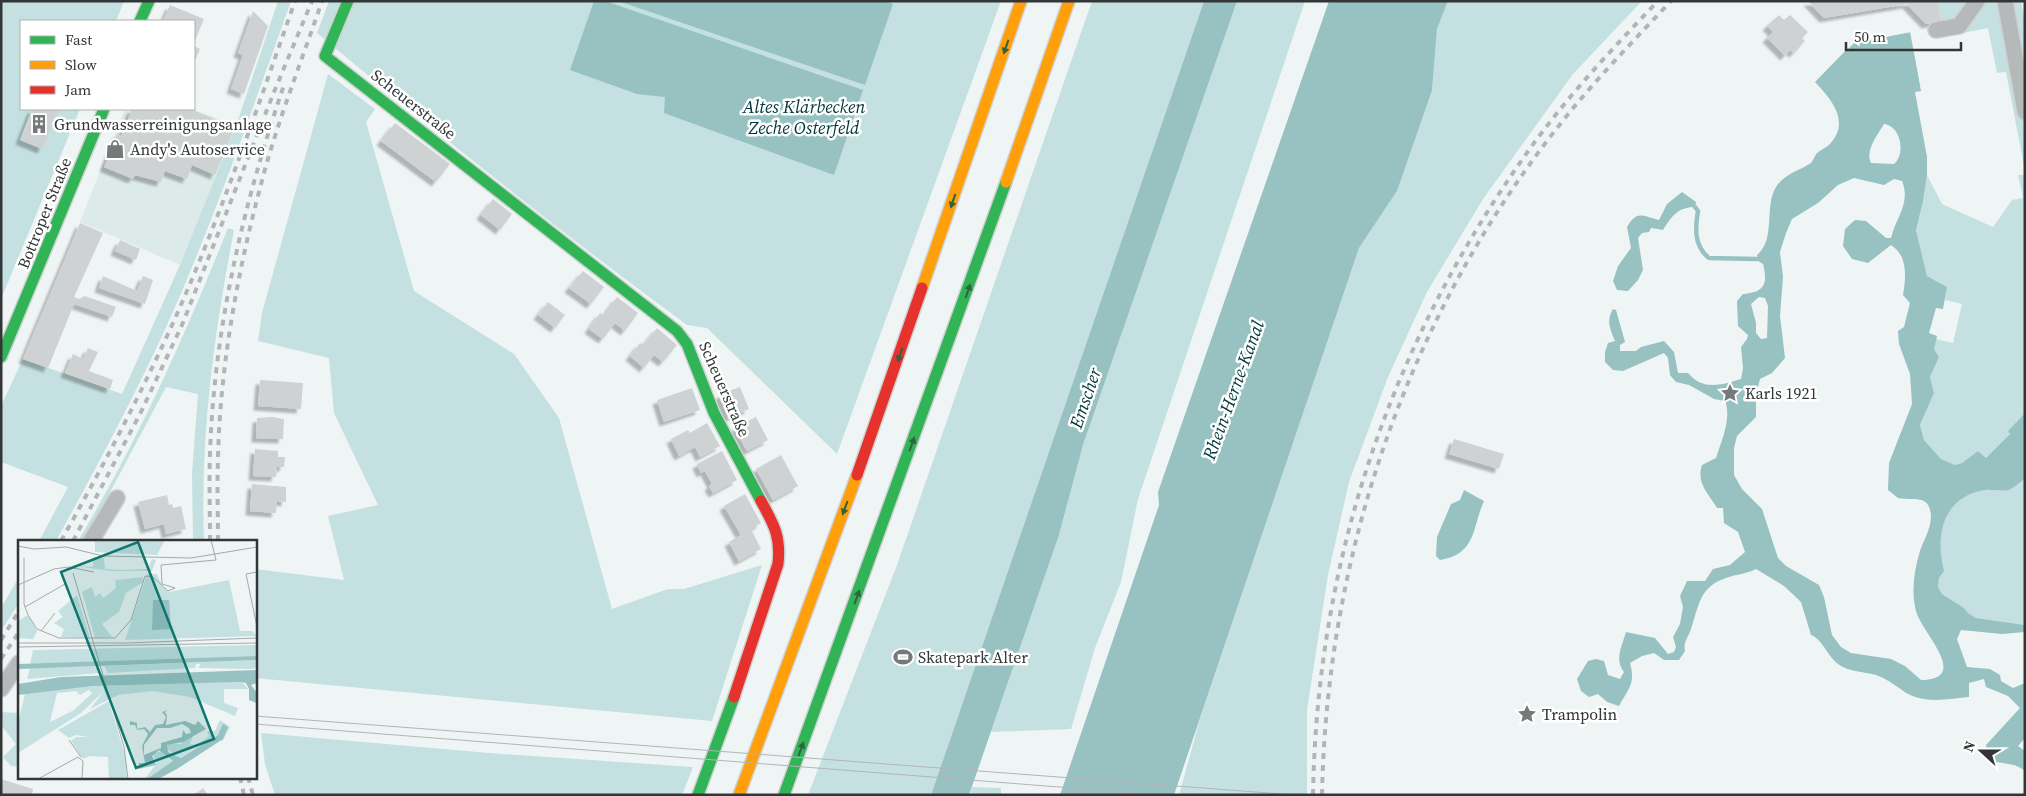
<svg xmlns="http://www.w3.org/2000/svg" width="2026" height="796" font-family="'Source Serif 4',serif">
	<defs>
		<filter id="shadow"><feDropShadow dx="-4.5" dy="4.5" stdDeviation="1" flood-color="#0004"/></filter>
	</defs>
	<rect width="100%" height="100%" fill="#eff5f5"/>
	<path fill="#dceaea" d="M125 109H192L236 126 180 265 80 222Z"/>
	<g fill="#c4e0e0">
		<path d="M1 1H124L116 21H21V109H80L1 299Z"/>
		<path d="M278 1H291C257 96 224 191 185 284 148 372 102 457 56 541H39L68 487 1 462V406L23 359 122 394 180 265 236 126Z"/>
		<path d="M329 1H1001L837 454 707 328 687 325C560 232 438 134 317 33Z"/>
		<path d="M1092 1H1204L931 795H808L897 565Z"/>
		<path d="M1237 1H1305L1138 499 1121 582 1095 648 1071 729 991 732 1059 535 1083 445Z"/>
		<path d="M1448 1H1642L1573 74 1483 199 1427 292 1388 377 1349 482 1328 575 1307 710V795H1179L1200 719 1359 248 1397 191 1432 92 1437 29Z"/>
		<path d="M1938 1H2021L2025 23V171L2006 72 1997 73 1988 28 1938 38 1935 22 1941 21Z"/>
		<path d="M328 74 375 109 366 122 414 291 514 354 559 418 612 609 668 589H684L762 565 712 721 255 678V569L344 580 328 516 378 505 334 413 329 358 258 341 262 313Z"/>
		<path d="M1927 175 1942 204 1993 227 2012 200 2023 198 2018 175H2025V413L2008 431 2010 434 1986 458 1978 451 1962 463 1955 465 1941 459 1924 440 1920 425 1934 393 1930 377 1939 357 1934 349 1936 339 1953 343 1962 304 1945 300 1947 287 1927 276 1916 230 1923 203Z"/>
		<path d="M228 228 234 230C214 333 200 436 204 541H193L192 473 198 394 166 387 84 541H78C139 439 184 338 228 228Z"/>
		<path d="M2025 479V625L1976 618 1968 613 1964 608 1942 594 1938 587 1939 578 1943 571C1935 536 1942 497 1985 490 1992 489 2002 492 2009 490 2014 488 2020 482 2025 479Z"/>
		<path d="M19 577V603L1 631V608Z"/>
		<path d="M1 712 19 713V767L11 766 3 757 16 744 1 725Z"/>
		<path d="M261 733 489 753 693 767 682 795H275L265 764Z"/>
		<path d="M972 787 1001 788V794L1016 795H970Z"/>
	</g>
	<g fill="#98c1c2" fill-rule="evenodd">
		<path d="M594 1H605L863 90 834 175 664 113 665 97 637 94 570 70Z"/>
		<path d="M618 1H886L893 4 865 85Z"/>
		<path d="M1204 1H1237L1083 445 1059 535 969 795H931Z"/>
		<path d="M1329 1H1448L1437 29 1432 91 1397 191 1359 248 1174 795H1060L1159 505 1158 492Z"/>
		<path d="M1911 32 1921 91 1915 92 1927 157V175L1923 202 1916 230 1927 276 1947 287 1943 309 1936 308 1929 333 1937 336 1934 349 1939 357 1930 377 1934 393 1920 425 1924 440 1941 459 1955 465 1962 463 1978 451 1986 458 2010 434 2008 431 2025 413V479C2020 482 2014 488 2009 490 2002 492 1992 489 1985 490 1942 497 1935 536 1944 571L1939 578 1938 587 1942 594 1964 608 1968 613 1976 618 2025 625V632L2002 634 1961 630 1957 639 1967 667 1990 669 2000 675 2001 681 2013 688 2025 683V738L2018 746 2025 751V771C2013 761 2000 765 1987 759L1986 745 2020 708 2008 696 1986 687 1984 679 1969 683V697C1948 699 1921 705 1902 690 1893 684 1887 679 1876 675 1866 672 1853 672 1843 667 1828 660 1825 641 1811 635L1801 602 1784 586 1756 569C1746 574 1737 574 1726 578 1699 587 1699 606 1691 629 1688 638 1683 642 1685 651L1679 660H1664L1654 653 1642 656 1630 663C1636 684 1628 689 1619 706L1607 702 1598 694 1589 697 1581 691 1577 679 1588 661 1596 659 1604 661 1608 675 1620 679 1624 672C1614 660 1622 646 1626 632L1655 638 1668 654 1674 652 1676 647 1673 637 1680 624 1683 607 1680 596 1687 581H1705L1713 569 1730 565 1745 552 1738 532 1724 523 1723 508H1717C1708 493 1696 483 1702 465L1716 458C1721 442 1732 418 1725 401L1714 399 1689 385 1676 382 1670 375 1668 358 1664 353 1623 371 1613 370 1605 362V352L1608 343 1615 341C1610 329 1606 321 1613 309L1616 310 1625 342 1620 345V351H1636L1641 347 1664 341 1674 352 1678 373H1688C1703 391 1721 385 1741 379L1743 368 1741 347 1747 339 1748 335 1738 326 1737 301 1743 294C1765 292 1768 284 1763 264L1758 261 1757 255C1776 240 1764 206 1776 187 1784 174 1799 171 1811 163 1814 160 1814 156 1817 153 1820 150 1826 148 1829 145 1851 122 1832 100 1815 82L1853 43ZM1884 124C1901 126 1906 154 1894 164L1871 163C1865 150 1877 136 1884 124ZM1854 178 1884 185 1894 179 1902 181C1911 203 1896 217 1891 238H1886L1866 221 1855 220 1845 229 1843 246 1852 259 1868 263 1891 245C1908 256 1906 277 1903 295L1910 303 1904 327 1898 331 1899 344 1910 374 1912 404 1889 463 1888 490 1898 498C1909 501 1927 494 1930 510 1934 524 1924 539 1920 551 1914 571 1911 591 1916 611 1921 632 1972 679 1921 680L1905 666 1891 659 1851 653 1841 647 1832 635 1824 597 1819 585 1786 566 1778 558 1762 509 1742 489 1734 475V448L1737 436 1756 417V395L1760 379 1772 373 1785 358 1780 316 1783 277 1780 252 1786 233 1792 219 1818 203 1838 185ZM1759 297 1765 298 1768 306 1767 338 1761 339 1756 333V323L1751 304Z"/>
		<path d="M1682 192 1696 202 1695 207C1678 207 1672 216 1663 230L1651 228 1649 232 1642 233 1638 238 1643 270 1638 280 1628 291 1617 290 1613 281 1618 266 1631 248 1627 227C1637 210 1642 216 1659 220L1667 204Z"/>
		<path d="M1464 490 1484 501C1472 527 1477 554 1440 560L1436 556 1437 537 1451 504 1460 500Z"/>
	</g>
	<path fill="#eff5f5" d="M1912 30 1923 89H1921L1910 32 1854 43 1848 49 1846 47 1853 40Z"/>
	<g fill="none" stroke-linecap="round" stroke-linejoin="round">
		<path stroke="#98c1c2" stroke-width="4.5" d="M1695 207 1698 211C1695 229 1694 246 1709 258L1757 259"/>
	</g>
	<g fill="#ced2d2" filter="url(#shadow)">
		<path d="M1808 1H1938L1941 21 1926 24 1907 4 1824 18Z"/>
		<path d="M170 5 204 19 194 43V21H163Z"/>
		<path d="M253 11 268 26 244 94 231 89 243 55 238 53Z"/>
		<path d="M1779 15 1784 20 1790 15 1808 32 1802 38 1805 41 1794 53 1790 50 1785 56 1767 38 1773 32 1767 26Z"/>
		<path d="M194 46 200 49 194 63Z"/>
		<path d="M32 109H59L42 149 20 140Z"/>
		<path d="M132 109H190L235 127 215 175 192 165 187 179 165 171 161 182 135 175 133 179 104 167 117 134 121 136Z"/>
		<path d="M395 123 450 164 436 182 381 141Z"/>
		<path d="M493 199 512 214 500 230 481 215Z"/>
		<path d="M80 223 103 233 74 297 79 299 85 296 116 307 112 317 74 304 48 368 23 359Z"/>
		<path d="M120 240 140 249 136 260 115 251Z"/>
		<path d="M583 271 604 287 591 304 569 288Z"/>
		<path d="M103 276 137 291 143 276 153 280 145 304 99 288Z"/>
		<path d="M617 297 638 313 625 331 615 323 603 339 589 329 600 313 604 315Z"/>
		<path d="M548 302 565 315 555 328 538 315Z"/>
		<path d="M657 328 677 345 663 362 654 355 644 368 630 356 640 343 643 345Z"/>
		<path d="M88 348 98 352 89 371 113 380 110 389 65 373 73 354 83 359Z"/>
		<path d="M260 380 303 383 301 409 258 406Z"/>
		<path d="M740 387 749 409 728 418 719 395Z"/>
		<path d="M692 388 700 410 664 422 657 400Z"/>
		<path d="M272 417 284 419 283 439 256 438 257 418Z"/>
		<path d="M756 417 768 440 747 451 734 428Z"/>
		<path d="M707 423 720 446 700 457 695 447 679 456 671 439 688 430 690 433Z"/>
		<path d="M1454 439 1504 454 1499 469 1449 454Z"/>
		<path d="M255 449 278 451V457H285L284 467H277L276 477 253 476Z"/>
		<path d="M722 451 737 480 713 493 709 486 712 484 705 471 701 473 697 464Z"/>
		<path d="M781 455 798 486 773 500 756 469Z"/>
		<path d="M252 484 286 487V502L277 501 276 513 250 511Z"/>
		<path d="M745 494 761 523 751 529 761 549 739 561 729 542 741 535 724 506Z"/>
		<path d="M167 495 169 505 172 504 173 508 181 506 186 529 166 534 164 524 145 529 138 502Z"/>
		<path d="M1 779 33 789 32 795H1Z"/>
		<path d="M203 788 208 795H194Z"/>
	</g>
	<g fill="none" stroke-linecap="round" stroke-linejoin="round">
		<g stroke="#ced2d2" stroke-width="18">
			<g id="street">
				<path d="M2005 1 2025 112"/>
				<path d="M1936 30 1959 26 1977 1"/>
				<path d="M91 541 117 498"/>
				<path d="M1 689 19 663"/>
			</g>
		</g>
		<g stroke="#ced2d2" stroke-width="14">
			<g id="fast">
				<path d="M348 1 325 56 677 331 687 344 714 413 761 501"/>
				<path d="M140 21 149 1"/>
				<path d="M1 357 104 109"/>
				<path d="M698 795 734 697"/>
				<path d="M784 795 1006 182"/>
			</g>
		</g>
		<g stroke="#ced2d2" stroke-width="14">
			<g id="slow">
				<path d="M1006 182 1069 1"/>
				<path d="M922 288 1021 1"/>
				<path d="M739 795 857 475"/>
			</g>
		</g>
		<g stroke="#ced2d2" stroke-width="14">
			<g id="jam">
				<path d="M857 475 922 288"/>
				<path d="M734 697 778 564C781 536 774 525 761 501"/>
			</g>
		</g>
		<use href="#street" stroke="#b6b9b9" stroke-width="15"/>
		<use href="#fast" stroke="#30b455" stroke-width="11"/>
		<use href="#slow" stroke="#ff9f0a" stroke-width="11"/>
		<use href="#jam" stroke="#e5322d" stroke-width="11"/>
		<g stroke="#b2b5b5" stroke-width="1">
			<path d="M255 716 1295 795"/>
			<path d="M255 724 1161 795"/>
		</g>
		<g stroke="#b2b5b5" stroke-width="4" stroke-dasharray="6 6" stroke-linecap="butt">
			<path d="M61 541C101 470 139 398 173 323 220 218 257 109 295 1"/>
			<path d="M73 541 141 412 182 325 274 92 312 1"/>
			<path d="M210 541C210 512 209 483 210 454 214 327 244 202 285 82"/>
			<path d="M218 541C218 513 217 485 218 458 220 368 237 275 260 188 276 125 301 63 322 1"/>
			<path d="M1 640 19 611"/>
			<path d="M1 659 19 632"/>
			<path d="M240 777 244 795"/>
			<path d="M248 777 253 795"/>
			<path d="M1313 795C1317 561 1390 347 1524 157 1563 101 1611 50 1658 1"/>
			<path d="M1322 795C1327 545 1414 300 1574 107 1605 70 1638 36 1671 1"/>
		</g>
	</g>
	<defs><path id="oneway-solid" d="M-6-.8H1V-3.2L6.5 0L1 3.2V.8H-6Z" transform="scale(1.25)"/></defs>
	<g fill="#326241">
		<use href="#oneway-solid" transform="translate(1006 47) rotate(109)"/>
		<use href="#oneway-solid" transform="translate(953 201) rotate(109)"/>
		<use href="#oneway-solid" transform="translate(968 291) rotate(-71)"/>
		<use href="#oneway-solid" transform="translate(900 355) rotate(109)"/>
		<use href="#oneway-solid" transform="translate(912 444) rotate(-70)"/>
		<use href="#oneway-solid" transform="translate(845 508) rotate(110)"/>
		<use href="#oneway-solid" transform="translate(857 597) rotate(-70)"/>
		<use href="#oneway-solid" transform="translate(801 749) rotate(-70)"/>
	</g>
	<defs>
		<g id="building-bare" transform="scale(1.5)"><path d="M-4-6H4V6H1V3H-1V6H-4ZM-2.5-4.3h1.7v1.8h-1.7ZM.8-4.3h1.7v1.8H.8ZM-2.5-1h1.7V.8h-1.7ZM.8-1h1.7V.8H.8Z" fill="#757979" stroke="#fff" stroke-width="2.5" paint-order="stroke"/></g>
		<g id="shop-bare" transform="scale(1.5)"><path d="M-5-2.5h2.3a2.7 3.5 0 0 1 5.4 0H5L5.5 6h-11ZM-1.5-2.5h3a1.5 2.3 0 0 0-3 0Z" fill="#757979" stroke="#fff" stroke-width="2.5" paint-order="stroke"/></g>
		<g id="sight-bare" transform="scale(1.5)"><path d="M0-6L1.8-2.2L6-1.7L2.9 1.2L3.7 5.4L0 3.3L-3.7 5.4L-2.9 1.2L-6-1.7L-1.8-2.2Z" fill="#757979" stroke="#fff" stroke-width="2.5" paint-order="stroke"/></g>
		<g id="stadium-bare" transform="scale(1.5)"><path d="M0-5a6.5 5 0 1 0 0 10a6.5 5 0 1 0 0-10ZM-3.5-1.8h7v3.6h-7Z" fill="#757979" stroke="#fff" stroke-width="2.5" paint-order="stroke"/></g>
	</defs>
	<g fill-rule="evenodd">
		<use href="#building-bare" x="39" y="124"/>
		<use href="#shop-bare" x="115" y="149"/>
		<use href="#sight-bare" x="1730" y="393"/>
		<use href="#stadium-bare" x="903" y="657"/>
		<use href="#sight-bare" x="1527" y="714"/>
	</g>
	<g text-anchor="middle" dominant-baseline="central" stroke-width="5" stroke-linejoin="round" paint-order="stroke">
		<g font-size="16" fill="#333636" stroke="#fff">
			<text transform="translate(414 104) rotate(38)">Scheuerstraße</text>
			<text transform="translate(44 213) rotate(-68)">Bottroper Straße</text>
			<text transform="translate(725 389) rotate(66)">Scheuerstraße</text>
		</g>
		<g font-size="16" fill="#333636" stroke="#fff" text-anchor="start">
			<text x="54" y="124">Grundwasserreinigungsanlage</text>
			<text x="130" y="149">Andy's Autoservice</text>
			<text x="1745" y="393">Karls 1921</text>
			<text x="918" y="657">Skatepark Alter</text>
			<text x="1542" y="714">Trampolin</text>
		</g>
		<g font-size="18" font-style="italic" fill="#003739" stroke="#fff">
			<text x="804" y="106">Altes Klärbecken<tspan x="804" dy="21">Zeche Osterfeld</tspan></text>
			<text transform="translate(1233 390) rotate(-70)">Rhein-Herne-Kanal</text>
			<text transform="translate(1085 398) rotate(-71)">Emscher</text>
		</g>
	</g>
	<g transform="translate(18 540)">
		<rect width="239" height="239" fill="#eff5f5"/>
		<path d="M72 0H147L139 15 77 12V2ZM75 17 86 18 87 29 101 30 130 29 134 19 138 20 134 31H93L58 26 75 27ZM129 34H139L144 46 151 52 211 40 222 91H234L239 96 107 100ZM125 37 124 43 108 53 101 72 84 84 94 97 77 98 64 52 74 47 77 57 82 53 85 58 98 48 97 40ZM59 55 72 98 43 97 46 89 36 83 45 77 40 71ZM10 75 19 91 15 99 0 98V81ZM239 105V116L12 124 15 110ZM239 120V128L233 129 181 128 182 124H178L177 128 90 133 86 126ZM80 126 82 133 9 139 12 128ZM224 142 230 149H206V163L220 168 217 176 172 157 135 151 100 155 72 169 86 151 63 173 0 213V183L7 154 75 146ZM71 150 74 153 56 170 32 182 39 153 58 151 62 155ZM91 161 108 219 109 239H91L90 217 72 216 65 219 53 201 58 197H70L58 195 51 198 40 190ZM202 180 212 187 204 202 200 195 163 218 148 209 150 204H163L167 198 175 196 172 204 179 205 191 196 189 191H197ZM144 211 155 222 143 231H142L129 239H127L138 224 135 213Z" fill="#c4e0e0" fill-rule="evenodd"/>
		<path d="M135 60H151L153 89 134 90ZM239 116V120L0 129V124ZM239 130V143L233 145 239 153V163L231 160V149L228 143 224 142 75 146 0 155V144L43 137ZM150 170 147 172 149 176 148 185 167 181 177 185 180 181 188 189 165 202 149 205 150 212 163 218 200 195 205 184 210 187 205 199 159 229 140 239H129L155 221 141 210 134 216 138 225 120 229 121 223H127L124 206 130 194 126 189 119 190 117 185H112V181L119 183V189L127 187 132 192 137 185 145 184 148 177 144 172ZM164 184 171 188 173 193 168 194 165 190 164 197 143 203V208L126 215V205L139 188H152Z" fill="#98c1c2" fill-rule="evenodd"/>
		<path fill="none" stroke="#a4a9a9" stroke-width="1" d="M0 6 16 9 48 7 85 16 173 18 239 7M6 18V64L10 75 19 89 41 98H97L113 80 127 36 135 37 150 51 157 48M239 32 228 34 239 87M55 33 106 207 110 239M0 45 36 29 50 27 76 32M157 48 144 44 143 25 198 20 193 0M7 67 47 44M23 91 37 73M0 103H109L239 98M0 107 239 103M51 200 63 217M20 239 60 217 65 221 64 239"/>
		<path fill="#0f766e" fill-opacity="0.15" stroke="#0f766e" stroke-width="2.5" d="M120 2 196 199 118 228 43 32Z"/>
		<rect width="239" height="239" fill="none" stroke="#333636" stroke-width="2.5"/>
	</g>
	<rect width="2026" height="796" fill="none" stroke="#333636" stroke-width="5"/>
	<rect x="20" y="20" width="175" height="90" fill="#ffffff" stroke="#adafaf"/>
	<rect x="30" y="36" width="25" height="8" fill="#30b455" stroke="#adafaf"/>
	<text x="65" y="45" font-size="15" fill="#333636">Fast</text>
	<rect x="30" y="61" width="25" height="8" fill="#ff9f0a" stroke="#adafaf"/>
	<text x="65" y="70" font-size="15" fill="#333636">Slow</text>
	<rect x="30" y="86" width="25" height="8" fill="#e5322d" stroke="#adafaf"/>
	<text x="65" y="95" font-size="15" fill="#333636">Jam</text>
	<g transform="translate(1981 751) rotate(291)" stroke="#ffffff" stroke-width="4" paint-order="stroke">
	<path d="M0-4L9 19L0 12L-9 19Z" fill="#333636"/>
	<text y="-8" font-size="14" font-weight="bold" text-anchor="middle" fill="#333636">N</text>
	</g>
	<path d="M1846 42v8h115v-8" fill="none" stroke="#333636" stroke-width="2.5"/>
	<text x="1854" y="42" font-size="15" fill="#333636" stroke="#ffffff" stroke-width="4" paint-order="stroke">50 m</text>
</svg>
